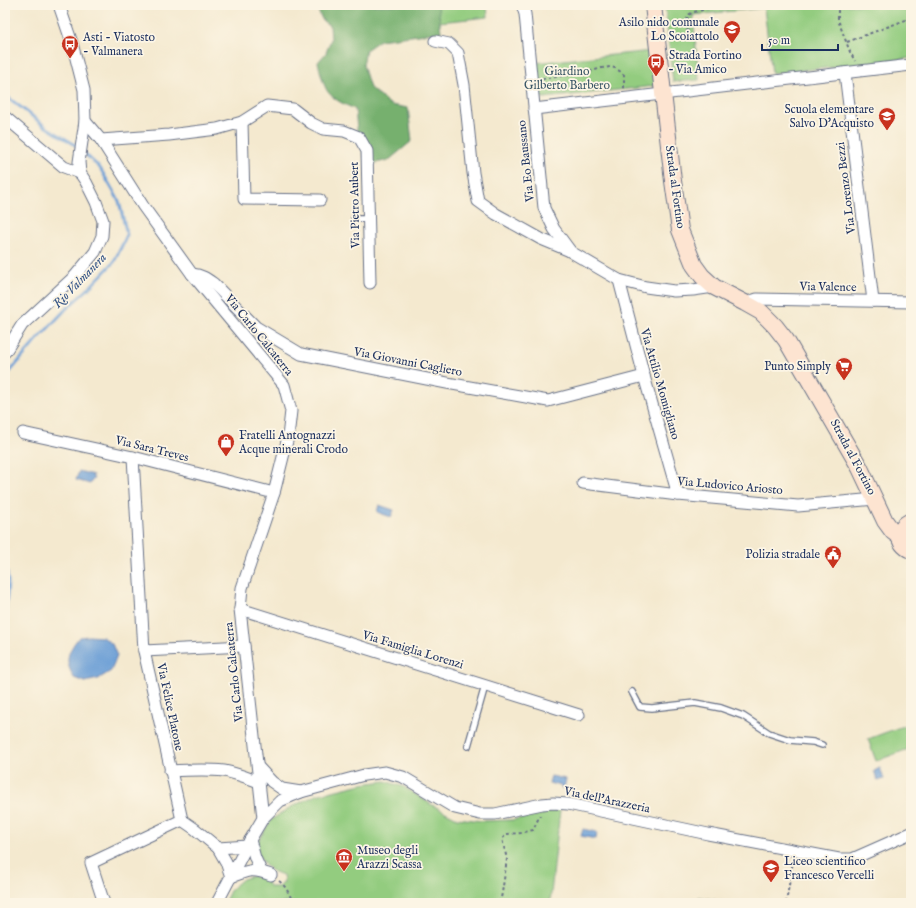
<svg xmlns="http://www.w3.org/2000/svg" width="916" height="908" font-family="'IM FELL English',serif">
	<rect width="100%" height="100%" fill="#fcf5e5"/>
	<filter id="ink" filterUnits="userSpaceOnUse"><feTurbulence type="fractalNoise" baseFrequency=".025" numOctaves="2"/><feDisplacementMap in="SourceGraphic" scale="8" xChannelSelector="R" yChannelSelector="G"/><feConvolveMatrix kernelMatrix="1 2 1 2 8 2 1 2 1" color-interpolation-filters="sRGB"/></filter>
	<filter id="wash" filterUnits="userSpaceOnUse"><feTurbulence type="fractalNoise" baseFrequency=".012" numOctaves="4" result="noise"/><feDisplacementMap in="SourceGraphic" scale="16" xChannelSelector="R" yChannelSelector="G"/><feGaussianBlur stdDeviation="0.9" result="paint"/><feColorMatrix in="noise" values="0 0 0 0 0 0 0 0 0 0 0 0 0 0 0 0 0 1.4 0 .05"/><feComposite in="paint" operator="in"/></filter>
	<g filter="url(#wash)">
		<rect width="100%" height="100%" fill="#f4e9cf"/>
		<g fill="#93cc7f" stroke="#577e6e">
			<path d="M438 5H487L488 17 439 22Z"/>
			<path d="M695 5H911V58L847 66 772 73 764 8 693 15 699 80 673 82 665 7Z"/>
			<path d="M652 51 655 86 544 98 537 96 534 63Z"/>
			<path d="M911 723V748L876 761 868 739Z"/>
			<path d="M385 781 404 787 432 805 457 818 482 821 512 820 560 810 550 903H224L231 889 243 879 253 876 264 879 270 887H279L284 882 283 875 270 870 257 854 258 841 271 820 291 807 316 795 362 784Z"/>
			<path d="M699 897 730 903H697Z"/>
		</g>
		<path fill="#76b06e" stroke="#487066" d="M316 5H438L441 32 380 40 366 50 363 65 370 88 391 105 408 108 412 141 389 160 367 165 357 129 355 109C346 105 335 101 328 92 323 85 320 71 318 62L326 53 331 39 330 26 323 21 317 9Z"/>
		<g fill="#6b9ed6" stroke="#43669a">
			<path d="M79 471 93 475 92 477 94 478 93 480 91 482 90 484 76 480Z"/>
			<path d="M379 505 394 510 391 517 377 512Z"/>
			<path d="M89 636 103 637 112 644 117 656 111 671 98 679 85 682 74 678C64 660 67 653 79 637Z"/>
			<path d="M880 768 884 779 878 781 874 771Z"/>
			<path d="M551 776 566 779 564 788H561V786L549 783Z"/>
			<path d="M583 829 597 832 596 839 581 836Z"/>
		</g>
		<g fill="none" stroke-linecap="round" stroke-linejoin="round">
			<g stroke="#6b9ed6" stroke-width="3">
				<path d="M5 95 46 127 74 144 79 148"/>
				<path d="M5 397 8 374 36 341 66 309 87 290 114 262 127 235 119 201 100 168 83 152"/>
				<path d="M5 560 8 582 5 618"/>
				<path d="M5 896 7 903"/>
			</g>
		</g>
	</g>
	<g filter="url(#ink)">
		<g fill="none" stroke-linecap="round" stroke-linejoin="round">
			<g stroke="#677086" stroke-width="8">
				<g id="lane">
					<path d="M354 219H368"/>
					<path d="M632 692 640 707 652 708 695 703 721 708 743 716 769 733 790 740 813 742 822 745"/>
					<path d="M468 746 485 686"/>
				</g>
			</g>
			<g stroke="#677086" stroke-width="13">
				<g id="street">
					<path d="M522 5 525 14 544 208 554 229 571 252 619 280 646 287 674 291 693 290 714 287"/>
					<path d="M435 41 449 44 458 53 464 85 473 173 478 201 496 214 541 239 570 251"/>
					<path d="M845 73 873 301"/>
					<path d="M534 109 911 65"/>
					<path d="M5 117 64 167 80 173"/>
					<path d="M85 121 101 140 143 206 192 274 284 385 291 411 288 437 274 493 242 588 240 609 263 818"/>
					<path d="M242 122 244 199 320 200"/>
					<path d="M101 140 169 135 217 129 242 122 267 106 293 109 311 123 323 129 344 131 359 137 367 151 370 283"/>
					<path d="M192 274C202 275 207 279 214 284L256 327 301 354 447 383 548 401 644 376"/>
					<path d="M619 280 644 376 678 495"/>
					<path d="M745 303 757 299 911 302"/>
					<path d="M5 352 22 325 75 276 95 252 102 236 103 221 96 202 86 182 80 173 79 162 85 121 84 90 72 43 59 5"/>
					<path d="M23 433 133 457 274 493"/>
					<path d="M583 483 678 495 798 506 875 499"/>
					<path d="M240 609 579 715"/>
					<path d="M144 651 244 646"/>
					<path d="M258 767 272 782 282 789 301 792"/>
					<path d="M170 771C188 770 206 769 224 771 236 773 248 778 259 782"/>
					<path d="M182 820 195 829 218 848 226 862 231 877"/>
					<path d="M250 840 255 858 261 871"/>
					<path d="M218 848 248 846"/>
					<path d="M231 877C248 870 253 868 271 875"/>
					<path d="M104 903 91 863 182 820 144 651 133 457"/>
					<path d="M217 903 250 840 263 818 280 801 301 792 364 775 385 772 403 777 455 808 480 814H495L542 804 553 803 568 804 708 834 839 859H852L859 856 911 833"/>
				</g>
			</g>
			<g stroke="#677086" stroke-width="18">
				<g id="secondary">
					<path d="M653 5 673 181 680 230 694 265 702 276 714 287 745 303 761 312 775 326 786 340 860 468 885 521 893 532 900 537"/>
					<path d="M911 521C896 527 896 544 911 550"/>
				</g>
			</g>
			<g stroke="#677086" stroke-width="2" stroke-dasharray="3 3" stroke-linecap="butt">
				<path d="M841 5 838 9V20L850 52 855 61"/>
				<path d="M670 39 688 38 687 22 688 15 694 12 714 7 717 5"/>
				<path d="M847 42 911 18"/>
				<path d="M542 79 588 72 602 68 610 67 615 68 621 72 624 75V89"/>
				<path d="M279 881C286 886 290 895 293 903"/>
				<path d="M500 903 502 893 507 859 502 839 507 834 521 833 533 830 540 815"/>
				<path d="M786 903 793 861"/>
			</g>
			<use href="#lane" stroke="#fff" stroke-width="5.5"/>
			<use href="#street" stroke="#fff" stroke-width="11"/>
			<use href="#secondary" stroke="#fde4d1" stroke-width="16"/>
		</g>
	</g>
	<defs>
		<g id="school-pin" transform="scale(0.9)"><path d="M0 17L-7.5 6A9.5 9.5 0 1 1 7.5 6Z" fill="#c8321e" stroke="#fcf5e5"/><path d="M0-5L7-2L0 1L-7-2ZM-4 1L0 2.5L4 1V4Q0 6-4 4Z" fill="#fff"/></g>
		<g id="bus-pin" transform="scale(0.9)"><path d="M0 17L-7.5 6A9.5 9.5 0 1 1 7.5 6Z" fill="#c8321e" stroke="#fcf5e5"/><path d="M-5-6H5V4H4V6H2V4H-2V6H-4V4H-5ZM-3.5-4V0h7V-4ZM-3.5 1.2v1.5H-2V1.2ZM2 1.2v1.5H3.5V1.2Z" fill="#fff"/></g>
		<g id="supermarket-pin" transform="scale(0.9)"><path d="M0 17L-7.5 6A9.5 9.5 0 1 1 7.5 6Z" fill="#c8321e" stroke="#fcf5e5"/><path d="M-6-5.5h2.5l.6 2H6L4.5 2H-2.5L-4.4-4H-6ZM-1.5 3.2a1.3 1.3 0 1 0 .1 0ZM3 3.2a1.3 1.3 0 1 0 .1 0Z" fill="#fff"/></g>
		<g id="shop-pin" transform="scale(0.9)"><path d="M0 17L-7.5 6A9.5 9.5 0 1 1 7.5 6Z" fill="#c8321e" stroke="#fcf5e5"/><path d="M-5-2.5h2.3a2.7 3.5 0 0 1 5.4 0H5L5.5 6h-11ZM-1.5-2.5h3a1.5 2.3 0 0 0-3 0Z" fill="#fff"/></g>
		<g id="civic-pin" transform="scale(0.9)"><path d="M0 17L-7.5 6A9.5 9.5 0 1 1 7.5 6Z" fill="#c8321e" stroke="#fcf5e5"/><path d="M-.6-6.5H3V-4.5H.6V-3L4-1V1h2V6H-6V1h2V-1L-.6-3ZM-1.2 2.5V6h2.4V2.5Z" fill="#fff"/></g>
		<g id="museum-pin" transform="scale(0.9)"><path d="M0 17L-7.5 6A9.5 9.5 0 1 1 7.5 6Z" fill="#c8321e" stroke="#fcf5e5"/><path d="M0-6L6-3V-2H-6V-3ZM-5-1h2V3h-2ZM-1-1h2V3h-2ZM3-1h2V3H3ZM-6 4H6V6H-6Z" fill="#fff"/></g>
	</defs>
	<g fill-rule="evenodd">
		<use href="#school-pin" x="732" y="29"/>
		<use href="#bus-pin" x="70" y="44"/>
		<use href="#bus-pin" x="656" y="62"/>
		<use href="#school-pin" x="887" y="116"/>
		<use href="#supermarket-pin" x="844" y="366"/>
		<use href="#shop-pin" x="226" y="442"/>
		<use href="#civic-pin" x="833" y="554"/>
		<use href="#museum-pin" x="344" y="857"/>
		<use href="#school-pin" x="771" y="868"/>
	</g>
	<g text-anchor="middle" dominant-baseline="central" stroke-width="3.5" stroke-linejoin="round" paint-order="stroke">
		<g font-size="12" fill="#1b2f5e" stroke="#fcf5e5" text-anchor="start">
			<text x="719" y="22" text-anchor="end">Asilo nido comunale<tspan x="719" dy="14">Lo Scoiattolo</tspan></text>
			<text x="83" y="37">Asti - Viatosto<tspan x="83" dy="14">- Valmanera</tspan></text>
			<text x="669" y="55">Strada Fortino<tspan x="669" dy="14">– Via Amico</tspan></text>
			<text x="874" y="109" text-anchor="end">Scuola elementare<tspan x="874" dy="14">Salvo D'Acquisto</tspan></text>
			<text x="831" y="366" text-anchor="end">Punto Simply</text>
			<text x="239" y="435">Fratelli Antognazzi<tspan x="239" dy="14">Acque minerali Crodo</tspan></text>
			<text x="820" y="554" text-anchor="end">Polizia stradale</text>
			<text x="357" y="850">Museo degli<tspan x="357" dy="14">Arazzi Scassa</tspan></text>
			<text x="784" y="861">Liceo scientifico<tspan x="784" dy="14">Francesco Vercelli</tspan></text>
		</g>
		<g font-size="12" fill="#395666" stroke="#fcf5e5">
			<text x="567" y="71">Giardino<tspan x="567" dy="14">Gilberto Barbero</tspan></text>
		</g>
		<g font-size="12" fill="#1b2f5e" stroke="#fcf5e5">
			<text transform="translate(526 161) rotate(-96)">Via Eo Baussano</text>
			<text transform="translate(675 187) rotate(82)">Strada al Fortino</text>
			<text transform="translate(846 188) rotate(-97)">Via Lorenzo Bezzi</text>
			<text transform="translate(355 205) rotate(-91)">Via Pietro Aubert</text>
			<text transform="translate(828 287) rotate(1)">Via Valence</text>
			<text transform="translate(259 335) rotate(51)">Via Carlo Calcaterra</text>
			<text transform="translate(408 362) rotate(11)">Via Giovanni Cagliero</text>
			<text transform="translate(660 384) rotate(74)">Via Attilio Momigliano</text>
			<text transform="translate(152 449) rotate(14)">Via Sara Treves</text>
			<text transform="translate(853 457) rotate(62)">Strada al Fortino</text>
			<text transform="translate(730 486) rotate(5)">Via Ludovico Ariosto</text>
			<text transform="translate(413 650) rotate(17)">Via Famiglia Lorenzi</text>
			<text transform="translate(234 672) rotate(-96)">Via Carlo Calcaterra</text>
			<text transform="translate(170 707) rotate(78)">Via Felice Platone</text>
			<text transform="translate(607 800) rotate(12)">Via dell'Arazzeria</text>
		</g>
		<g font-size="13" font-style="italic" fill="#375688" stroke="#fcf5e5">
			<text transform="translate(80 281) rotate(-46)">Rio Valmanera</text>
		</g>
	</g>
	<rect width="916" height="908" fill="none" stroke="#fcf5e5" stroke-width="20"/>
	<path d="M762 44v6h76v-6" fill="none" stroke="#1b2f5e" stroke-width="2"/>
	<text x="768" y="44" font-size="12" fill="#1b2f5e" stroke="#fcf5e5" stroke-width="3" paint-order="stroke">50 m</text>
</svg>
